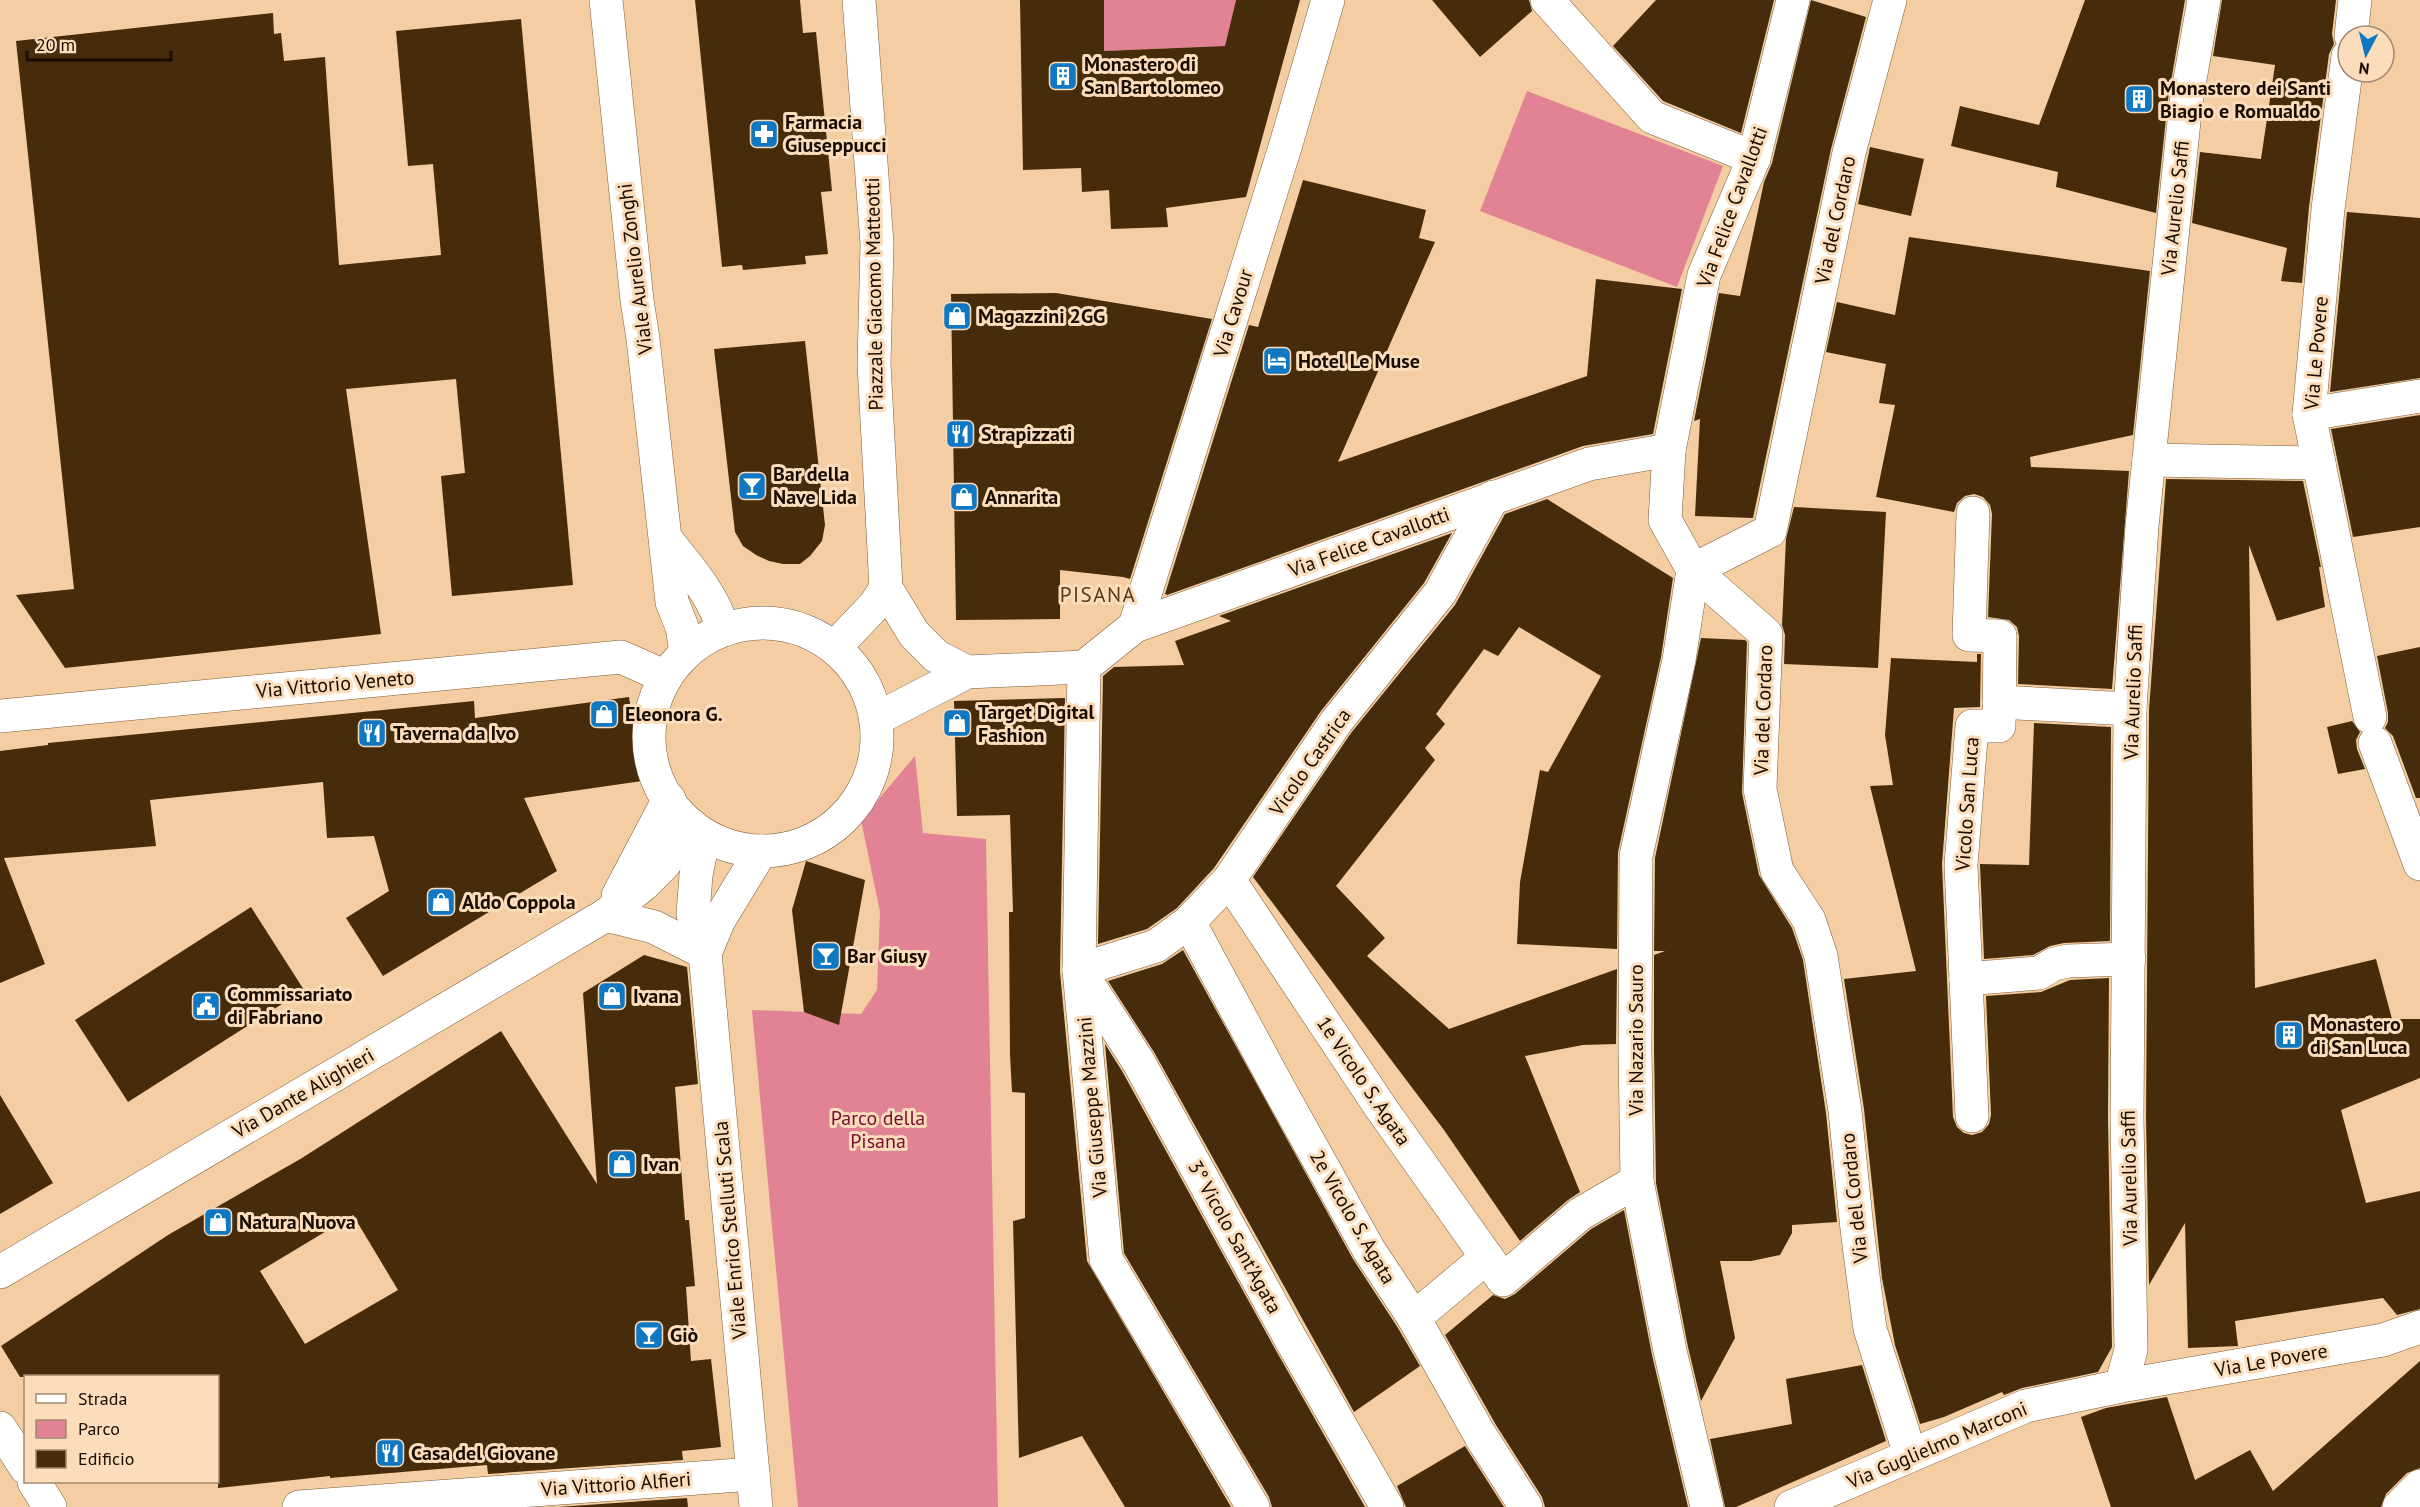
<svg xmlns="http://www.w3.org/2000/svg" width="2420" height="1507" font-family="'PT Sans',sans-serif">
	<rect width="100%" height="100%" fill="#f4cda3"/>
	<g fill="#e28295">
		<path d="M1104 0H1236L1225 46 1104 51Z"/>
		<path d="M1527 91 1723 166 1677 287 1480 211Z"/>
		<path d="M915 756 923 833 986 839 998 1507H798L752 1010 861 1014 877 990 880 912 861 820Z"/>
	</g>
	<g fill="#462c0b" fill-rule="evenodd">
		<path d="M695 0H800L803 33 816 32 832 191 821 192 828 254 805 256 806 264 743 270 742 265 722 267Z"/>
		<path d="M1020 0H1104V51L1225 46 1236 0H1300L1246 197 1166 208 1168 227 1111 229 1109 190 1082 192 1081 168 1023 170Z"/>
		<path d="M1432 0H1529L1532 11 1480 57Z"/>
		<path d="M1656 0H1774L1741 133 1663 101 1613 46Z"/>
		<path d="M1811 0 1866 17 1831 149 1753 518 1695 516 1700 419 1694 421 1719 293 1740 296 1764 182 1772 163Z"/>
		<path d="M2085 0H2185L2168 99 2156 213 2056 187 2058 172 1951 146 1960 106 2039 125Z"/>
		<path d="M2222 0H2336L2332 34 2334 44 2329 54 2309 207 2302 283 2281 281 2287 248 2192 223 2200 152 2261 159 2275 65 2213 56Z"/>
		<path d="M273 13 274 34 281 33 284 61 325 57 339 265 441 255 433 164 408 166 396 31 521 19 573 585 452 596 441 476 465 473 456 379 346 389 381 634 65 668 16 595 74 589 16 41Z"/>
		<path d="M1870 147 1924 159 1911 216 1858 204Z"/>
		<path d="M1303 180 1426 210 1419 238 1435 242 1338 462 1587 376 1596 279 1682 289 1653 434 1583 446 1167 595 1165 594 1249 325 1258 327Z"/>
		<path d="M2347 212 2420 218V378L2330 392Z"/>
		<path d="M1909 237 2150 271 2133 435 2030 457 2031 467 2129 471 2112 689 2018 684 2019 636 2017 627 2009 620 1988 617 1992 514 1990 505 1983 497 1974 494 1965 496 1957 503 1954 512 1876 497 1895 405 1879 403 1886 364 1826 352 1837 302 1895 315Z"/>
		<path d="M1056 293 1212 319 1130 579 1123 577 1060 570V619L956 620 951 294Z"/>
		<path d="M805 341 825 525 822 541 810 556 800 564H783L769 561 756 555 743 546 735 532 714 349Z"/>
		<path d="M2420 415V527L2353 537 2331 429Z"/>
		<path d="M2166 479 2303 481 2321 567H2319L2325 607 2277 621 2249 545 2255 988 2376 959 2392 1019H2420V1078L2341 1110 2366 1203 2420 1191V1309L2397 1315 2383 1298 2235 1321 2238 1346 2188 1348 2185 1223 2149 1285 2146 1117 2149 710Z"/>
		<path d="M1547 499 1673 578 1661 657 1618 852 1617 949 1517 944 1520 882 1540 770 1548 772 1601 676 1519 627 1498 656 1484 649 1436 714 1445 724 1425 748 1435 760 1336 886 1385 938 1367 956 1449 1029 1617 969 1616 1044 1583 1045 1525 1056 1580 1192 1568 1200 1520 1241 1444 1130 1253 877 1351 733 1455 605 1505 514Z"/>
		<path d="M1794 507 1886 512 1878 668 1784 664 1785 635 1782 625 1786 539Z"/>
		<path d="M1452 533 1424 583 1321 711 1214 868 1177 908 1147 929 1098 944 1103 676 1114 667 1184 665 1175 641 1231 621 1219 616Z"/>
		<path d="M1701 638 1745 640 1747 642 1742 793 1759 875 1792 928 1803 960 1826 1113 1837 1222 1792 1225V1233L1780 1255 1751 1261H1720L1735 1338 1701 1401 1688 1347 1656 1183 1654 1049V955L1665 951H1654L1655 858Z"/>
		<path d="M2420 647V798H2416L2393 736 2385 728 2388 722V713L2377 656Z"/>
		<path d="M1977 654H1981L1980 707 1954 708 1942 864 1953 1117 1957 1127 1964 1133 1972 1135 1982 1132 1989 1124 1991 1115 1986 996 2041 992 2070 980 2109 978 2108 1117 2112 1347 2098 1372 2022 1388 2004 1395 2002 1392 1944 1417 1920 1424 1895 1345 1882 1278 1864 1109 1844 979 1916 971 1870 786 1893 785 1885 735 1891 658 1977 662Z"/>
		<path d="M629 697 642 781 524 798 557 871 383 976 346 918 389 891 374 836 327 838 323 782 150 800 156 846 4 858 45 964 0 983V751L48 745V743L474 701 475 718Z"/>
		<path d="M1065 698 1060 972 1087 1261 1231 1507H1125L1082 1436 1019 1458 1013 1221 1025 1218V1093L1012 1092 1010 1055 1009 912H1013L1010 815 957 816 954 701Z"/>
		<path d="M2352 721 2360 732 2356 740 2357 749 2365 769 2338 774 2327 727Z"/>
		<path d="M2034 723 2111 727 2110 941 2064 943 2050 946 2033 955 1984 959 1980 864 2029 865Z"/>
		<path d="M806 861 865 880 839 1025 804 1012 792 910Z"/>
		<path d="M251 907 304 990 128 1102 75 1020Z"/>
		<path d="M1183 950 1353 1259 1398 1328 1420 1366 1354 1412 1154 1052 1108 981 1162 964Z"/>
		<path d="M644 955 687 967 698 1084 675 1087 685 1220H689L695 1286 686 1287 691 1361 711 1359 721 1447 682 1451 683 1460 488 1474 487 1465 330 1478V1476L218 1488V1377H20L1 1346 168 1235 302 1158 501 1031 597 1184 583 993ZM353 1215 398 1290 305 1344 260 1271Z"/>
		<path d="M1105 1044 1122 1071 1274 1347 1365 1507H1272L1269 1497 1124 1253Z"/>
		<path d="M0 1095 53 1183 0 1214Z"/>
		<path d="M1624 1210 1652 1355 1688 1507H1545L1542 1497 1496 1425 1445 1335 1493 1295 1505 1299 1515 1294 1591 1229Z"/>
		<path d="M2420 1361V1468L2407 1473 2386 1494 2381 1507H2111L2081 1417 2106 1408 2167 1397 2195 1480 2250 1450 2273 1491Z"/>
		<path d="M1862 1365 1886 1441 1736 1507H1725L1710 1439 1792 1424 1786 1379Z"/>
		<path d="M1465 1446 1504 1507H1406L1397 1486Z"/>
		<path d="M687 1498 688 1507H558Z"/>
	</g>
	<g fill="none" stroke-linecap="round" stroke-linejoin="round">
		<g stroke="#7f5d37" stroke-width="34">
			<g id="minor">
				<path d="M859 0 877 244 874 364 886 588 914 634 936 656 967 672"/>
				<path d="M1547 0 1652 117 1754 158"/>
				<path d="M1793 0 1754 158 1704 275 1669 450 1665 520 1693 570 1766 634 1760 789 1777 871 1809 920 1821 956 1845 1111 1857 1229 1870 1329 1910 1454"/>
				<path d="M2351 36 2355 0"/>
				<path d="M2348 56 2328 209 2309 414 2370 717"/>
				<path d="M2309 414 2420 396"/>
				<path d="M2149 460 2319 463"/>
				<path d="M1693 570 1679 660 1636 856 1635 1049 1637 1181 1670 1351 1707 1507"/>
				<path d="M1693 570 1770 531 1849 153 1890 0"/>
				<path d="M1135 626 1286 144 1328 0"/>
				<path d="M835 647 875 605 886 588"/>
				<path d="M1084 667 1079 970 1106 1259 1253 1507"/>
				<path d="M1084 667 1135 626 1589 464 1669 450"/>
				<path d="M1999 702 2130 709"/>
				<path d="M0 716 621 657 666 677"/>
				<path d="M876 719 967 672 1084 667"/>
				<path d="M2375 743 2420 864"/>
				<path d="M704 835 696 875 693 914 705 953 756 1507"/>
				<path d="M1229 880 1381 1108 1503 1280 1580 1214 1637 1181"/>
				<path d="M1189 922 1277 1085 1369 1250 1414 1318 1480 1435 1526 1507"/>
				<path d="M705 953 719 920 761 851"/>
				<path d="M1966 979 2039 973 2054 964 2068 961 2129 959"/>
				<path d="M1972 1116 1961 865 1972 726H1999L2000 636 1969 635 1973 513"/>
				<path d="M1414 1318 1487 1257"/>
				<path d="M2121 1386 2131 1350 2127 1117 2130 709 2142 526 2186 102 2204 0"/>
				<path d="M0 1428 26 1468"/>
				<path d="M34 1482 50 1507"/>
				<path d="M299 1507 753 1474"/>
				<path d="M1387 1507 1290 1338 1138 1061 1079 970 1156 946 1189 922 1229 880 1336 722 1440 593 1493 497"/>
				<path d="M1791 1507 2026 1406 2121 1386 2383 1340 2420 1327"/>
				<path d="M2399 1507 2420 1486"/>
			</g>
		</g>
		<g stroke="#7f5d37" stroke-width="34">
			<g id="major">
				<path d="M606 0 637 300 643 339 672 602 682 627 686 652"/>
				<path d="M666 539C687 566 715 596 723 630"/>
				<circle cx="763" cy="737" r="114"/>
				<path d="M618 896 669 799"/>
				<path d="M606 915 654 927 705 953"/>
				<path d="M0 1272 606 915 644 884 664 864 691 825"/>
			</g>
		</g>
		<use href="#minor" stroke="#fff" stroke-width="33"/>
		<use href="#major" stroke="#fff" stroke-width="33"/>
	</g>
	<defs>
		<g id="building-square" transform="scale(1.5)"><rect x="-9" y="-9" width="18" height="18" rx="4" fill="#1077c2" stroke="#fbdcbb"/><path d="M-4-6H4V6H1V3H-1V6H-4ZM-2.5-4.3h1.7v1.8h-1.7ZM.8-4.3h1.7v1.8H.8ZM-2.5-1h1.7V.8h-1.7ZM.8-1h1.7V.8H.8Z" fill="#fff"/></g>
		<g id="pharmacy-square" transform="scale(1.5)"><rect x="-9" y="-9" width="18" height="18" rx="4" fill="#1077c2" stroke="#fbdcbb"/><path d="M-2-6h4v4h4v4h-4v4h-4v-4h-4v-4h4Z" fill="#fff"/></g>
		<g id="shop-square" transform="scale(1.5)"><rect x="-9" y="-9" width="18" height="18" rx="4" fill="#1077c2" stroke="#fbdcbb"/><path d="M-5-2.5h2.3a2.7 3.5 0 0 1 5.4 0H5L5.5 6h-11ZM-1.5-2.5h3a1.5 2.3 0 0 0-3 0Z" fill="#fff"/></g>
		<g id="hotel-square" transform="scale(1.5)"><rect x="-9" y="-9" width="18" height="18" rx="4" fill="#1077c2" stroke="#fbdcbb"/><path d="M-6-4.5h1.5V1H6V5H4.5V3h-9V5H-6ZM-4 0a1.8 1.8 0 1 1 3.6 0ZM.5 0V-2.5h3Q6-2.5 6 0Z" fill="#fff"/></g>
		<g id="restaurant-square" transform="scale(1.5)"><rect x="-9" y="-9" width="18" height="18" rx="4" fill="#1077c2" stroke="#fbdcbb"/><path d="M-5-6h1v4h1v-4h1v4h1v-4h1v5L-1.5 .5V6h-2V.5L-5-1ZM5-6V6H3V1.5H1.5Q1.5-4 5-6Z" fill="#fff"/></g>
		<g id="bar-square" transform="scale(1.5)"><rect x="-9" y="-9" width="18" height="18" rx="4" fill="#1077c2" stroke="#fbdcbb"/><path d="M-6-5H6L.8 .8V4.5H3.5V6h-7V4.5H-.8V.8Z" fill="#fff"/></g>
		<g id="civic-square" transform="scale(1.5)"><rect x="-9" y="-9" width="18" height="18" rx="4" fill="#1077c2" stroke="#fbdcbb"/><path d="M-.6-6.5H3V-4.5H.6V-3L4-1V1h2V6H-6V1h2V-1L-.6-3ZM-1.2 2.5V6h2.4V2.5Z" fill="#fff"/></g>
	</defs>
	<g fill-rule="evenodd">
		<use href="#building-square" x="1063" y="76"/>
		<use href="#building-square" x="2139" y="99"/>
		<use href="#pharmacy-square" x="764" y="134"/>
		<use href="#shop-square" x="957" y="316"/>
		<use href="#hotel-square" x="1277" y="361"/>
		<use href="#restaurant-square" x="960" y="434"/>
		<use href="#bar-square" x="752" y="486"/>
		<use href="#shop-square" x="964" y="497"/>
		<use href="#shop-square" x="604" y="714"/>
		<use href="#shop-square" x="957" y="723"/>
		<use href="#restaurant-square" x="372" y="733"/>
		<use href="#shop-square" x="441" y="902"/>
		<use href="#bar-square" x="826" y="956"/>
		<use href="#shop-square" x="612" y="996"/>
		<use href="#civic-square" x="206" y="1006"/>
		<use href="#building-square" x="2289" y="1035"/>
		<use href="#shop-square" x="622" y="1164"/>
		<use href="#shop-square" x="218" y="1222"/>
		<use href="#bar-square" x="649" y="1335"/>
		<use href="#restaurant-square" x="390" y="1453"/>
	</g>
	<g text-anchor="middle" dominant-baseline="central" stroke-width="6" stroke-linejoin="round" paint-order="stroke">
		<g font-size="20" font-weight="bold" fill="#190c01" stroke="#fbdcbb" text-anchor="start">
			<text x="1084" y="64">Monastero di<tspan x="1084" dy="23">San Bartolomeo</tspan></text>
			<text x="2160" y="88">Monastero dei Santi<tspan x="2160" dy="23">Biagio e Romualdo</tspan></text>
			<text x="785" y="122">Farmacia<tspan x="785" dy="23">Giuseppucci</tspan></text>
			<text x="978" y="316">Magazzini 2GG</text>
			<text x="1298" y="361">Hotel Le Muse</text>
			<text x="981" y="434">Strapizzati</text>
			<text x="773" y="474">Bar della<tspan x="773" dy="23">Nave Lida</tspan></text>
			<text x="985" y="497">Annarita</text>
			<text x="978" y="712">Target Digital<tspan x="978" dy="23">Fashion</tspan></text>
			<text x="625" y="714">Eleonora G.</text>
			<text x="393" y="733">Taverna da Ivo</text>
			<text x="462" y="902">Aldo Coppola</text>
			<text x="847" y="956">Bar Giusy</text>
			<text x="227" y="994">Commissariato<tspan x="227" dy="23">di Fabriano</tspan></text>
			<text x="633" y="996">Ivana</text>
			<text x="2310" y="1024">Monastero<tspan x="2310" dy="23">di San Luca</tspan></text>
			<text x="643" y="1164">Ivan</text>
			<text x="239" y="1222">Natura Nuova</text>
			<text x="670" y="1335">Giò</text>
			<text x="411" y="1453">Casa del Giovane</text>
		</g>
		<g font-size="20" fill="#190c01" stroke="#fbdcbb">
			<text transform="translate(1732 207) rotate(-70)">Via Felice Cavallotti</text>
			<text transform="translate(2175 208) rotate(-84)">Via Aurelio Saffi</text>
			<text transform="translate(1835 220) rotate(-78)">Via del Cordaro</text>
			<text transform="translate(635 269) rotate(-97)">Viale Aurelio Zonghi</text>
			<text transform="translate(874 294) rotate(-91)">Piazzale Giacomo Matteotti</text>
			<text transform="translate(1233 313) rotate(-73)">Via Cavour</text>
			<text transform="translate(2316 353) rotate(-85)">Via Le Povere</text>
			<text transform="translate(1369 542) rotate(-20)">Via Felice Cavallotti</text>
			<text transform="translate(335 684) rotate(-5)">Via Vittorio Veneto</text>
			<text transform="translate(2133 692) rotate(-88)">Via Aurelio Saffi</text>
			<text transform="translate(1763 710) rotate(-88)">Via del Cordaro</text>
			<text transform="translate(1310 762) rotate(-55)">Vicolo Castrica</text>
			<text transform="translate(1967 804) rotate(-86)">Vicolo San Luca</text>
			<text transform="translate(1636 1040) rotate(-90)">Via Nazario Sauro</text>
			<text transform="translate(1364 1081) rotate(56)">1e Vicolo S. Agata</text>
			<text transform="translate(303 1093) rotate(-30)">Via Dante Alighieri</text>
			<text transform="translate(1092 1107) rotate(-95)">Via Giuseppe Mazzini</text>
			<text transform="translate(2129 1178) rotate(-91)">Via Aurelio Saffi</text>
			<text transform="translate(1854 1198) rotate(-96)">Via del Cordaro</text>
			<text transform="translate(1353 1217) rotate(60)">2e Vicolo S. Agata</text>
			<text transform="translate(730 1230) rotate(-95)">Viale Enrico Stelluti Scala</text>
			<text transform="translate(1235 1237) rotate(61)">3° Vicolo Sant'Agata</text>
			<text transform="translate(2271 1360) rotate(-10)">Via Le Povere</text>
			<text transform="translate(1937 1445) rotate(-23)">Via Guglielmo Marconi</text>
			<text transform="translate(616 1484) rotate(-4)">Via Vittorio Alfieri</text>
		</g>
		<g font-size="20" fill="#7b0a33" stroke="#fbdcbb">
			<text x="878" y="1118">Parco della<tspan x="878" dy="23">Pisana</tspan></text>
		</g>
		<g font-size="21" letter-spacing="1.5" fill="#5b3b14" stroke="#fbdcbb">
			<text x="1098" y="594">PISANA</text>
		</g>
	</g>
	<rect x="24" y="1375" width="195" height="108" fill="#fbdcbb" stroke="#a18971" stroke-width="1.5"/>
	<rect x="36" y="1394" width="30" height="9" fill="#ffffff" stroke="#a18971" stroke-width="1.5"/>
	<text x="78" y="1405" font-size="18" fill="#190c01">Strada</text>
	<rect x="36" y="1420" width="30" height="18" fill="#e28295" stroke="#a18971" stroke-width="1.5"/>
	<text x="78" y="1435" font-size="18" fill="#190c01">Parco</text>
	<rect x="36" y="1450" width="30" height="18" fill="#462c0b" stroke="#a18971" stroke-width="1.5"/>
	<text x="78" y="1465" font-size="18" fill="#190c01">Edificio</text>
	<g transform="translate(2366 54) rotate(187)"><circle r="28" fill="#fbdcbb" stroke="#a18971" stroke-width="1.5"/>
	<path d="M0-4.5L10 22L0 15L-10 22Z" fill="#1077c2"/>
	<text y="-9" font-size="16" font-weight="bold" text-anchor="middle" fill="#190c01">N</text>
	</g>
	<path d="M27 51v9h144v-9" fill="none" stroke="#190c01" stroke-width="3"/>
	<text x="36" y="51" font-size="18" fill="#190c01" stroke="#fbdcbb" stroke-width="4.5" paint-order="stroke">20 m</text>
</svg>
